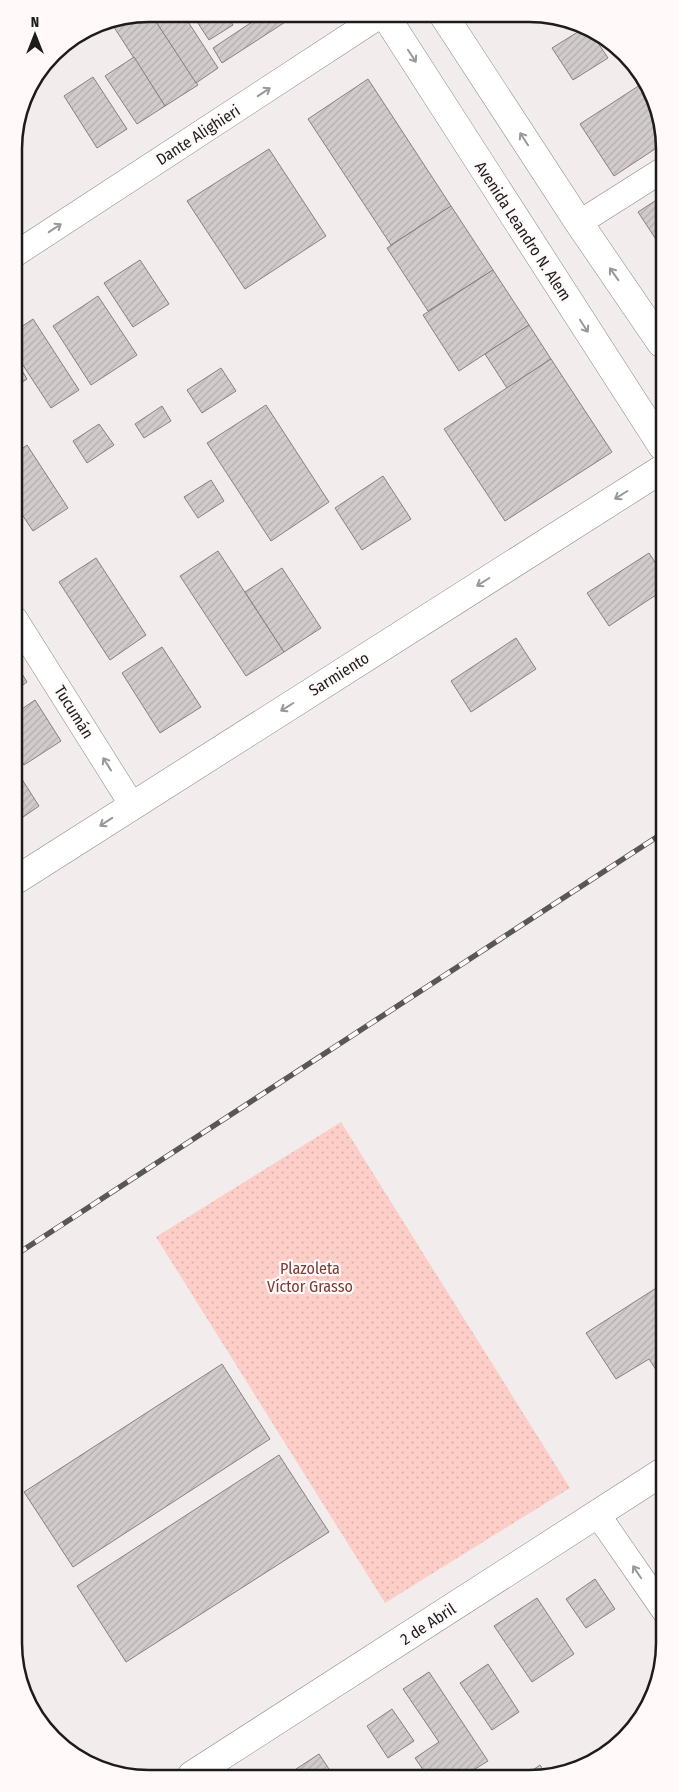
<svg xmlns="http://www.w3.org/2000/svg" width="679" height="1792" font-family="'Fira Sans Condensed',sans-serif">
	<defs>
		<pattern id="grass-dots" width="8" height="8" patternUnits="userSpaceOnUse" patternTransform="scale(1.25)"><rect width="8" height="8" fill="#fccec7"/><path d="M2 2h.1M6 6h.1" fill="none" stroke="#d8b0aa" stroke-width="1.8" stroke-linecap="round"/></pattern>
		<pattern id="building-hatch" width="6" height="6" patternUnits="userSpaceOnUse" patternTransform="scale(1.25)"><rect width="6" height="6" fill="#d1cccb"/><path d="M-1 1l2-2M0 6l6-6M5 7l2-2" fill="none" stroke="#b3afae"/></pattern>
	</defs>
	<rect width="100%" height="100%" fill="#f2edec"/>
	<path fill="url(#grass-dots)" d="M341 1122 570 1488 385 1603 156 1237Z"/>
	<g fill="url(#building-hatch)" stroke="#868181">
		<path d="M151 14 198 85 165 106 110 21Z"/>
		<path d="M151 14H183L218 68 196 83Z"/>
		<path d="M192 14H226L233 25 209 40Z"/>
		<path d="M264 14 296 15 222 63 213 48Z"/>
		<path d="M581 30 594 37 608 58 573 80 552 48Z"/>
		<path d="M134 57 165 106 137 124 105 76Z"/>
		<path d="M93 77 127 129 97 148 64 96Z"/>
		<path d="M368 79 451 206 391 245 308 119Z"/>
		<path d="M643 83 661 114V145L614 176 580 124Z"/>
		<path d="M269 149 326 236 245 289 187 201Z"/>
		<path d="M661 197V247L638 212Z"/>
		<path d="M451 206 493 270 428 311 387 248Z"/>
		<path d="M140 260 169 304 133 327 104 283Z"/>
		<path d="M493 270 529 325 459 371 423 315Z"/>
		<path d="M98 296 137 355 91 385 53 326Z"/>
		<path d="M33 319 79 390 51 408 15 353V331Z"/>
		<path d="M529 325 551 359 507 388 485 354Z"/>
		<path d="M15 359 27 379 15 387Z"/>
		<path d="M551 359 612 452 505 521 444 429Z"/>
		<path d="M221 368 236 391 202 413 187 390Z"/>
		<path d="M266 405 329 502 271 541 207 443Z"/>
		<path d="M162 406 171 421 144 438 135 424Z"/>
		<path d="M99 424 114 445 87 463 73 441Z"/>
		<path d="M27 445 68 508 33 531 15 504V454Z"/>
		<path d="M383 476 411 519 362 550 335 508Z"/>
		<path d="M211 480 224 501 198 518 184 497Z"/>
		<path d="M218 551 284 652 246 676 180 576Z"/>
		<path d="M649 553 662 573V591L609 626 587 593Z"/>
		<path d="M96 558 146 635 110 660 59 582Z"/>
		<path d="M282 568 321 628 284 652 245 592Z"/>
		<path d="M516 638 536 669 471 712 451 681Z"/>
		<path d="M162 647 201 707 160 733 122 673Z"/>
		<path d="M16 664 27 682 16 690Z"/>
		<path d="M35 700 61 741 24 765 16 752V713Z"/>
		<path d="M16 770 39 806 16 822Z"/>
		<path d="M664 1283V1382L649 1359 616 1379 586 1333Z"/>
		<path d="M222 1364 270 1439 73 1567 24 1492Z"/>
		<path d="M279 1455 329 1532 126 1662 77 1586Z"/>
		<path d="M595 1579 615 1609 586 1628 566 1599Z"/>
		<path d="M537 1598 574 1654 532 1682 494 1626Z"/>
		<path d="M488 1664 519 1712 492 1730 460 1683Z"/>
		<path d="M429 1672 488 1761 467 1774H426L415 1758 439 1742 403 1689Z"/>
		<path d="M392 1709 414 1741 388 1758 367 1726Z"/>
		<path d="M631 1729 632 1730 605 1756 583 1765 581 1762Z"/>
		<path d="M319 1754 333 1775H287Z"/>
		<path d="M540 1765 546 1774H527Z"/>
	</g>
	<g fill="none" stroke-linecap="round" stroke-linejoin="round">
		<g stroke="#8b8685" stroke-width="26">
			<g id="minor">
				<path d="M579 223 661 171"/>
				<path d="M14 255 381 15"/>
				<path d="M15 619 132 805"/>
				<path d="M598 1515 665 1612"/>
			</g>
		</g>
		<g stroke="#8b8685" stroke-width="29">
			<path id="tertiary" d="M16 880 662 469"/>
		</g>
		<g stroke="#8b8685" stroke-width="29">
			<g id="secondary">
				<path d="M385 15 662 446"/>
				<path d="M444 16 579 223 661 343"/>
				<path d="M192 1775 664 1471"/>
			</g>
		</g>
		<use href="#minor" stroke="#fff" stroke-width="25"/>
		<use href="#tertiary" stroke="#fff" stroke-width="28"/>
		<use href="#secondary" stroke="#fff" stroke-width="28"/>
		<g stroke="#595656" stroke-width="5.5">
			<path id="rail" d="M17 1254 663 833"/>
		</g>
		<use href="#rail" stroke="#fffaf9" stroke-width="4" stroke-dasharray="11" stroke-linecap="butt"/>
	</g>
	<defs><path id="oneway-shaft" d="M-6 0H5M1.5-3L5.5 0L1.5 3" fill="none" stroke-width="1.6" stroke-linecap="round" stroke-linejoin="round" transform="scale(1.25)"/></defs>
	<g stroke="#999898">
		<use href="#oneway-shaft" transform="translate(412 56) rotate(57)"/>
		<use href="#oneway-shaft" transform="translate(264 92) rotate(-33)"/>
		<use href="#oneway-shaft" transform="translate(524 139) rotate(-123)"/>
		<use href="#oneway-shaft" transform="translate(55 228) rotate(-33)"/>
		<use href="#oneway-shaft" transform="translate(614 274) rotate(-125)"/>
		<use href="#oneway-shaft" transform="translate(584 326) rotate(57)"/>
		<use href="#oneway-shaft" transform="translate(621 495) rotate(148)"/>
		<use href="#oneway-shaft" transform="translate(483 582) rotate(148)"/>
		<use href="#oneway-shaft" transform="translate(287 707) rotate(148)"/>
		<use href="#oneway-shaft" transform="translate(107 764) rotate(-122)"/>
		<use href="#oneway-shaft" transform="translate(106 822) rotate(147)"/>
		<use href="#oneway-shaft" transform="translate(637 1572) rotate(-124)"/>
	</g>
	<g text-anchor="middle" dominant-baseline="central" stroke-width="4.5" stroke-linejoin="round" paint-order="stroke">
		<g font-size="16" fill="#1d1b1b" stroke="#fffaf9">
			<text transform="translate(198 135) rotate(-33)">Dante Alighieri</text>
			<text transform="translate(523 231) rotate(57)">Avenida Leandro N. Alem</text>
			<text transform="translate(339 674) rotate(-32)">Sarmiento</text>
			<text transform="translate(74 712) rotate(58)">Tucumán</text>
			<text transform="translate(428 1624) rotate(-33)">2 de Abril</text>
		</g>
		<g font-size="16" fill="#7e3932" stroke="#fffaf9">
			<text x="310" y="1268">Plazoleta<tspan x="310" dy="18">Víctor Grasso</tspan></text>
		</g>
	</g>
	<path d="M0 0H679V1792H0ZM149 22H529A127 127 0 0 1 656 149V1643A127 127 0 0 1 529 1770H149A127 127 0 0 1 22 1643V149A127 127 0 0 1 149 22Z" fill="#fffaf9" fill-rule="evenodd"/>
	<path fill="none" stroke="#1d1b1b" stroke-width="2.5" d="M149 22H529A127 127 0 0 1 656 149V1643A127 127 0 0 1 529 1770H149A127 127 0 0 1 22 1643V149A127 127 0 0 1 149 22Z"/>
	<g transform="translate(35 35)" stroke="#fffaf9" stroke-width="4" paint-order="stroke">
	<path d="M0-4L9 19L0 12L-9 19Z" fill="#1d1b1b"/>
	<text y="-8" font-size="14" font-weight="bold" text-anchor="middle" fill="#1d1b1b">N</text>
	</g>
</svg>
